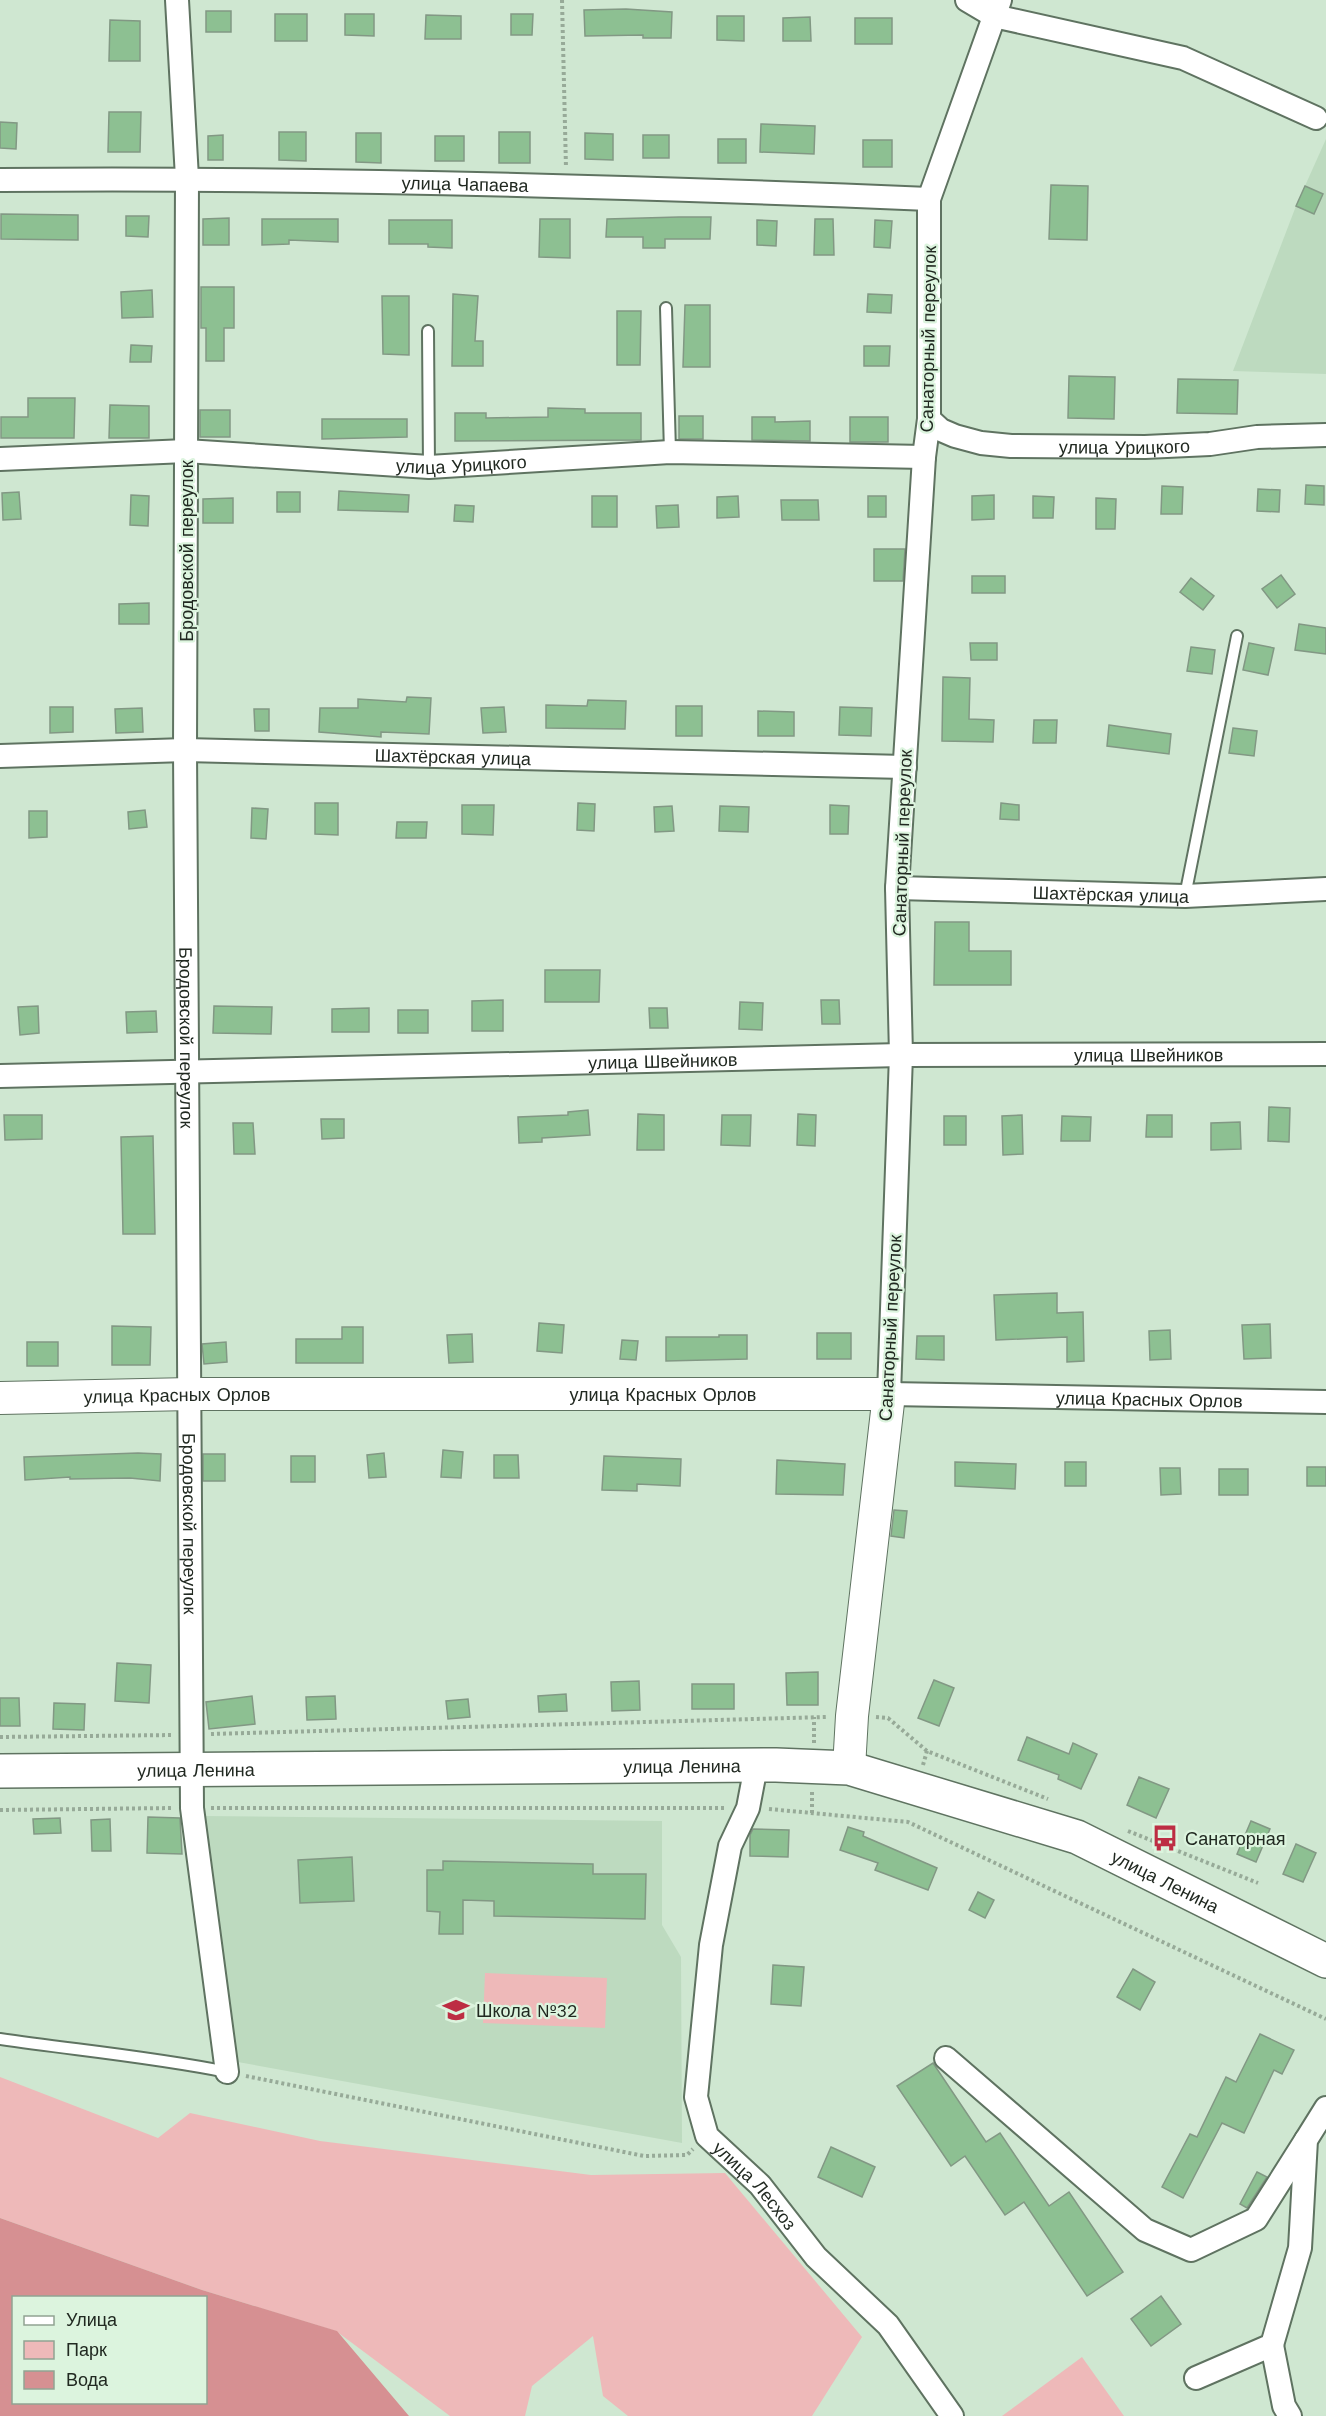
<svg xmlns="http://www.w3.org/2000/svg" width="1326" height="2416" font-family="'Work Sans',sans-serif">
	<rect width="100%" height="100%" fill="#cfe7d1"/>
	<g fill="#bddabf">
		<path d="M1326 139V374L1233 371 1296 206Z"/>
		<path d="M204 1816 662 1821V1925L681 1957 682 2143 238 2062Z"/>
	</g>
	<g fill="#eeb9b9">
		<path d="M485 1973 607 1978 605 2028 483 2023Z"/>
		<path d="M0 2077 158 2138 190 2113 320 2141 591 2175 725 2173 862 2337 812 2416H628L603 2396 593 2336 532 2386 525 2416H450L336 2331 202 2290 0 2218Z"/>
		<path d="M1082 2357 1124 2416H1002Z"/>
	</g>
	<path fill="#d69092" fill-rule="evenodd" d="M0 2218 202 2290 337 2331 409 2416H0ZM14 2298H206V2402H14Z"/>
	<g fill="#8dc092" stroke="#829884" stroke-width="1.5">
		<path d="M626 9 672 12 671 38H643V35L585 36 584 10Z"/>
		<rect x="206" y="11" width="25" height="21"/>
		<rect x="275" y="14" width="32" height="27"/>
		<path d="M345 14H374V36L345 35Z"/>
		<path d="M511 14H533L532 35H511Z"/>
		<path d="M426 15 461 16V39H425Z"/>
		<path d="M717 16H744V41L717 40Z"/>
		<path d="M810 17 811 41H783V18Z"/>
		<rect x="855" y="18" width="37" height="26"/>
		<path d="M110 20 140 21V61H109Z"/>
		<path d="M109 112H141L140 152H108Z"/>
		<path d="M0 122 17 123 16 149 0 148Z"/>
		<path d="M761 124 815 126 814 154 760 152Z"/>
		<path d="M279 132H306V161L279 160Z"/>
		<rect x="499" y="132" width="31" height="31"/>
		<path d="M356 133H381V163L356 162Z"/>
		<path d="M585 133 613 134V160L585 159Z"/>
		<path d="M223 135V160H208V136Z"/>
		<rect x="643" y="135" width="26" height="23"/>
		<rect x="435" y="136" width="29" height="25"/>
		<rect x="718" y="139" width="28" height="24"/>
		<rect x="863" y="140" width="29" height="27"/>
		<path d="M1051 185 1088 186 1087 240 1049 239Z"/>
		<path d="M1305 186 1323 194 1314 214 1296 206Z"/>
		<path d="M1 214 78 215V240L1 239Z"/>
		<path d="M126 216H149L148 237 126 236Z"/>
		<path d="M679 217H711L710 239H665V248H643V237H606L607 219Z"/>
		<path d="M229 218V245H203V219Z"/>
		<path d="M262 219H338V242L289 240V244L262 245Z"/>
		<path d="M540 219H570V258L539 257Z"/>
		<path d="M815 219H833L834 255H814Z"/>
		<path d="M389 220H452V248L428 247V244H389Z"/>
		<path d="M757 220 777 221 776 246 757 245Z"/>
		<path d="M875 220 892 221 890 248 874 247Z"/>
		<path d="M201 287H234V328H224V361H206V328H201Z"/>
		<path d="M152 290 153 317 122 318 121 292Z"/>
		<path d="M453 294 478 296 475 341H483V366H452Z"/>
		<path d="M868 294 892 295 891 313 867 312Z"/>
		<path d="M382 296H409V355L383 354Z"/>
		<path d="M685 305H710V367H683Z"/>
		<path d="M617 311H641L640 365H617Z"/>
		<path d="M131 345 152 346 151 362H130Z"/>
		<path d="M864 346H890L889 366H864Z"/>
		<path d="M1069 376 1115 377 1114 419 1068 418Z"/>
		<path d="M1178 379 1238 380 1237 414 1177 413Z"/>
		<path d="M28 398H75L74 438H1V417H28Z"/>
		<path d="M110 405 149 406V438H109Z"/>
		<path d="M548 408 585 409V413H641V440L455 441V413H486V418L548 417Z"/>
		<rect x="200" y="410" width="30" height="27"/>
		<rect x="679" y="416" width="24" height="23"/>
		<path d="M752 417H775V422L810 421V441L752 440Z"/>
		<rect x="850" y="417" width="38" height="25"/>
		<path d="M322 419H407V437L322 439Z"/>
		<path d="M1306 485 1324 486V505L1305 504Z"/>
		<path d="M1162 486 1183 487 1182 514H1161Z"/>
		<path d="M1258 489 1280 490 1279 512 1257 511Z"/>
		<path d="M339 491 409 495 408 512 338 510Z"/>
		<path d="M19 492 21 519 3 520 2 493Z"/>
		<rect x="277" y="492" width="23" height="20"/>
		<path d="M131 495 149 496 148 526 130 525Z"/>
		<path d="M994 495V519L972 520V496Z"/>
		<rect x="592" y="496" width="25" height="31"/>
		<path d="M738 496 739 517 717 518V497Z"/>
		<rect x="868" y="496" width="18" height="21"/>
		<path d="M1033 496 1054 497 1053 518H1033Z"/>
		<path d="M233 498V523H203V499Z"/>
		<path d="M1096 498 1116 499 1115 529H1096Z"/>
		<path d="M781 500H818L819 520H782Z"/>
		<path d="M455 505 474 506 473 522 454 521Z"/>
		<path d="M678 505 679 527 657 528 656 506Z"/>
		<path d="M874 549H905L903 581H874Z"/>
		<path d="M1281 575 1295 594 1277 608 1262 589Z"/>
		<rect x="972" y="576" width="33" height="17"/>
		<path d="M1191 578 1214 596 1203 610 1180 592Z"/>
		<path d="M149 603V624H119V604Z"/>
		<path d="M1299 624 1326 628V654L1295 650Z"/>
		<path d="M970 643H997V660H971Z"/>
		<path d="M1249 643 1274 648 1268 675 1243 670Z"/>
		<path d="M1191 647 1215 650 1212 674 1187 671Z"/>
		<path d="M943 677 970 678 969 719 994 720 993 742 942 741Z"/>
		<path d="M407 697 431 698 429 734 381 732V737L319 732 320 708H358V699L406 702Z"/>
		<path d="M588 700 626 701 625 729 546 728V705L587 706Z"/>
		<rect x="676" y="706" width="26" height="30"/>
		<path d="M50 707H73V732L50 733Z"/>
		<path d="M504 707 506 732 483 733 481 708Z"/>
		<path d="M840 707 872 708 871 736 839 735Z"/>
		<path d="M142 708 143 732 116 733 115 709Z"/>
		<path d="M254 709H269V731H255Z"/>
		<path d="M758 711 794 712V736H758Z"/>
		<path d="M1034 720H1057L1056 743H1033Z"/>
		<path d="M1109 725 1171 734 1169 754 1107 746Z"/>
		<path d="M1233 728 1257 731 1254 756 1229 753Z"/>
		<path d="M315 803H338V835L315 834Z"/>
		<path d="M578 803 595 804 594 831 577 830Z"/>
		<path d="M1001 803 1019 805V820L1000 819Z"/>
		<path d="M462 805H494L493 835 462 834Z"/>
		<path d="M830 805 849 806 848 834H830Z"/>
		<path d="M672 806 674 831 655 832 654 807Z"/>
		<path d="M720 806 749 807 748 832 719 831Z"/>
		<path d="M252 808 268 809 266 839 251 838Z"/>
		<path d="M145 810 147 827 129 829 128 812Z"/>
		<path d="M29 811H47V837L29 838Z"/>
		<path d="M397 822H427L426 838H396Z"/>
		<path d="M935 922H969V951H1011V985H934Z"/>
		<path d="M545 970H600L599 1002H545Z"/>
		<path d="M503 1000V1031H472V1001Z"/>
		<path d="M821 1000H839L840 1024H822Z"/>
		<path d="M740 1002 763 1003 762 1030 739 1029Z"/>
		<path d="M38 1006 39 1033 20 1035 18 1007Z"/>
		<path d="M214 1006 272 1007 271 1034 213 1033Z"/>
		<path d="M369 1008V1032H332V1009Z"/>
		<path d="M649 1008H667L668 1028H650Z"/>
		<rect x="398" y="1010" width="30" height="23"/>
		<path d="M156 1011 157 1032 127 1033 126 1012Z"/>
		<path d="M1269 1107 1290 1108 1289 1142 1268 1141Z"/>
		<path d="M588 1110 590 1135 542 1138V1142L519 1143 518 1117 568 1115V1112Z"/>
		<path d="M638 1114 664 1115V1150H637Z"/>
		<path d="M798 1114 816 1115 815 1146 797 1145Z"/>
		<path d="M4 1115H42V1139L5 1140Z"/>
		<path d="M722 1115H751L750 1146 721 1145Z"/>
		<path d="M1022 1115 1023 1154 1003 1155 1002 1116Z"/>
		<path d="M1147 1115H1172V1137H1146Z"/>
		<rect x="944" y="1116" width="22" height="29"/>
		<path d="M1062 1116 1091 1117 1090 1141H1061Z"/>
		<path d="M321 1119H344V1138L322 1139Z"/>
		<path d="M1240 1122 1241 1149 1211 1150V1123Z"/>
		<path d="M233 1123H253L255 1154H234Z"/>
		<path d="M153 1136 155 1234H123L121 1137Z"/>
		<path d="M1057 1293V1313L1083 1312 1084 1361 1067 1362V1337L996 1340 994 1295Z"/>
		<path d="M539 1323 564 1325 562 1353 537 1351Z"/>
		<path d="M1270 1324 1271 1358 1244 1359 1242 1325Z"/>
		<path d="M112 1326 151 1327 150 1365H112Z"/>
		<path d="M342 1327H363V1363H296V1339H342Z"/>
		<path d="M1170 1330 1171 1359 1150 1360 1149 1331Z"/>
		<rect x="817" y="1333" width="34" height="26"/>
		<path d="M472 1334 473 1362 449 1363 447 1335Z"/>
		<path d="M719 1335H747V1359L666 1361V1337H719Z"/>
		<path d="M917 1336H944V1360L916 1359Z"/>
		<path d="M622 1340 638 1341 636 1360 620 1359Z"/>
		<rect x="27" y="1342" width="31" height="24"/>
		<path d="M226 1342 227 1362 204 1364 202 1344Z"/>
		<path d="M443 1450 463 1452 461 1478 441 1477Z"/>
		<path d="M138 1453 161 1454 160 1481 130 1478 70 1479V1477L25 1480 24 1457Z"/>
		<path d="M384 1453 386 1477 369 1478 367 1455Z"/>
		<rect x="203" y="1454" width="22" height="27"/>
		<path d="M494 1455H518L519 1478H494Z"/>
		<rect x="291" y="1456" width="24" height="26"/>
		<path d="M604 1456 681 1459 680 1486 637 1484V1491L602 1490Z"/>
		<path d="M777 1460 845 1464 843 1495 776 1494Z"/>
		<path d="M955 1462 1016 1464 1015 1489 955 1486Z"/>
		<rect x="1065" y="1462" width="21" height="24"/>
		<rect x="1307" y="1467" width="19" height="19"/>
		<path d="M1160 1468H1180L1181 1494 1161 1495Z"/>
		<rect x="1219" y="1469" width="29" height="26"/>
		<path d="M894 1510 907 1511 904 1538 891 1536Z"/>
		<path d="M117 1663 151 1665 149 1703 115 1701Z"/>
		<path d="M818 1672V1705H787L786 1673Z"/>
		<path d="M934 1680 954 1688 939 1726 918 1718Z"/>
		<path d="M639 1681 640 1710 612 1711 611 1682Z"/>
		<rect x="692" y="1684" width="42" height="25"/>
		<path d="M566 1694 567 1711 539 1712 538 1696Z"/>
		<path d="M252 1696 255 1724 209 1729 206 1702Z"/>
		<path d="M335 1696 336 1719 307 1720 306 1697Z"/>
		<path d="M0 1698H19L20 1726H0Z"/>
		<path d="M468 1699 470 1717 448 1719 446 1701Z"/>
		<path d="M54 1703 85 1704 84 1730 53 1729Z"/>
		<path d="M1027 1737 1069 1754 1073 1743 1097 1754 1081 1789 1058 1779 1059 1775 1018 1760Z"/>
		<path d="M1139 1777 1169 1789 1156 1818 1127 1805Z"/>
		<path d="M148 1817 180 1818 182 1854 147 1853Z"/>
		<path d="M60 1818 61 1833 34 1834 33 1819Z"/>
		<path d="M110 1819 111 1851H92L91 1820Z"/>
		<path d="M1251 1821 1270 1829 1256 1862 1237 1854Z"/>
		<path d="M848 1827 864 1832 863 1836 937 1868 928 1890 875 1870 878 1863 840 1850Z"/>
		<path d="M753 1829 789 1830 788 1857 750 1856V1835Z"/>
		<path d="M1296 1844 1316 1853 1303 1882 1283 1874Z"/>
		<path d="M352 1857 354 1901 300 1903 298 1860Z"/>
		<path d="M443 1861 593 1864V1874H646L645 1919 494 1916V1901L463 1900V1934H439L440 1912 427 1911V1870H443Z"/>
		<path d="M978 1892 994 1900 985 1918 969 1910Z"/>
		<path d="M773 1965 804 1967 801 2006 771 2004Z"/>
		<path d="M1133 1969 1155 1982 1140 2010 1117 1997Z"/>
		<path d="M1260 2034 1294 2050 1282 2074 1274 2070 1244 2133 1222 2123 1183 2198 1162 2187 1190 2134 1197 2137 1226 2077 1236 2082Z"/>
		<path d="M933 2063 986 2142 1000 2133 1049 2206 1069 2192 1123 2272 1087 2296 1024 2202 1005 2215 965 2156 951 2166 897 2086Z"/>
		<path d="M831 2147 875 2167 862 2197 818 2177Z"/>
		<path d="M1257 2172 1267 2177 1247 2208 1240 2204Z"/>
		<path d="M1161 2296 1181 2324 1151 2346 1131 2319Z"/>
	</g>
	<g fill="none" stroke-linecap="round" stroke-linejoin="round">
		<g stroke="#5f7361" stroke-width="14">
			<g id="lane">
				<path d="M666 308 670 452"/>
				<path d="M428 331 429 467"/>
				<path d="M1185 896 1237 636"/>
				<path d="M0 2039C75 2050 154 2057 227 2072"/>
			</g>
		</g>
		<g stroke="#5f7361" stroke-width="26">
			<g id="street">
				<path id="s1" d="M177 0 187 178 185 750 192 1808 227 2072"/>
				<path d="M967 0 994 16 1183 58 1316 118"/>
				<path id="s2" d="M1000 0 929 199V419L924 457 897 888 901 1055 889 1394 1326 1402"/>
				<path id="s3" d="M0 180C310 177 619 186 929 199"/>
				<path id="s4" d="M929 419 941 430 955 436 981 443 1011 446 1145 447 1210 444 1257 437 1326 435"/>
				<path id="s5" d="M0 459 186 451 429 467 670 452 924 457"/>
				<path id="s6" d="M0 756 185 750 905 767"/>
				<path id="s7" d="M897 888 1185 896 1326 889"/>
				<path id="s8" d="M0 1076 901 1055 1326 1054"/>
				<path id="s9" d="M756 1766 748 1808 730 1846 711 1945 696 2097 707 2136 760 2185 816 2257 888 2325 952 2416"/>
				<path d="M946 2058 1145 2230 1191 2250 1256 2219 1306 2140"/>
				<path d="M1272 2345 1284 2406 1290 2416"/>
				<path d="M1196 2378 1272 2345 1300 2248 1306 2140 1326 2108"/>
			</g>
		</g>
		<g stroke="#5f7361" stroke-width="34">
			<g id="secondary">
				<path id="s10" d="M0 1398 191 1394H889L852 1716 849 1768"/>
			</g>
		</g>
		<g stroke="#5f7361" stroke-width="36">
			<g id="primary">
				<path id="s11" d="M0 1771 776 1765 849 1768 1077 1837 1326 1961"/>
			</g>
		</g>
		<g stroke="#97aa98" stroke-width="4" stroke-dasharray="3 3" stroke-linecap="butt">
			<path d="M562 0 566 168"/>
			<path d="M876 1717 888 1718 927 1751 1048 1799"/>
			<path d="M211 1734 827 1717"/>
			<path d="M0 1737 173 1735"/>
			<path d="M814 1743V1717"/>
			<path d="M923 1765 927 1751"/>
			<path d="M211 1808H725"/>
			<path d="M769 1809 908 1822 1326 2019"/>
			<path d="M0 1810 173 1808"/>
			<path d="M812 1813V1790"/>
			<path d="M1128 1831 1258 1883"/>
			<path d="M246 2076 644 2156 687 2155 693 2149"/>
		</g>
		<use href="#lane" stroke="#fff" stroke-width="10"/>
		<use href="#street" stroke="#fff" stroke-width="22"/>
		<use href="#secondary" stroke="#fff" stroke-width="32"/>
		<use href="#primary" stroke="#fff" stroke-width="33"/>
	</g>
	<defs>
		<g id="bus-bare" transform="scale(2.07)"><path d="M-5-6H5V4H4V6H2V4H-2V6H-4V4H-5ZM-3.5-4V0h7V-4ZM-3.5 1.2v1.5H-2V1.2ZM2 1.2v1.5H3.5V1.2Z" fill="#bd2d43" stroke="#dcf4de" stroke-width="2.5" paint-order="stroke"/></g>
		<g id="school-bare" transform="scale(2.07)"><path d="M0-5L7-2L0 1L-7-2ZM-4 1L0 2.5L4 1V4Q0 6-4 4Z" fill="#bd2d43" stroke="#dcf4de" stroke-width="2.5" paint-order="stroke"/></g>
	</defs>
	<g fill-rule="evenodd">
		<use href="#bus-bare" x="1165" y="1838"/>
		<use href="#school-bare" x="456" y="2010"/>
	</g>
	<g text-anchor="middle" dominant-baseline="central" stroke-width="4.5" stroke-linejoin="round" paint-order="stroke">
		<g font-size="18" fill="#212921" stroke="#dcf4de">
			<text stroke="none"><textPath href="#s3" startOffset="465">улица Чапаева</textPath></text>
			<text transform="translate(928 339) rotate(-89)">Санаторный переулок</text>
			<text stroke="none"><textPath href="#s4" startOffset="202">улица Урицкого</textPath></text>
			<text stroke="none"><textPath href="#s5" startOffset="462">улица Урицкого</textPath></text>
			<text transform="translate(186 551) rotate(-90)">Бродовской переулок</text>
			<text stroke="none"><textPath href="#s6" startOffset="453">Шахтёрская улица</textPath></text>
			<text transform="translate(902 843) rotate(-88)">Санаторный переулок</text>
			<text stroke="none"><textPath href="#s7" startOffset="214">Шахтёрская улица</textPath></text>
			<text stroke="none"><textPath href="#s1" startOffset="1038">Бродовской переулок</textPath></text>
			<text stroke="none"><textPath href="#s8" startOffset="1149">улица Швейников</textPath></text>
			<text stroke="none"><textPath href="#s8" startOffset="663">улица Швейников</textPath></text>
			<text transform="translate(890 1328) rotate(-87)">Санаторный переулок</text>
			<text stroke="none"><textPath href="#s10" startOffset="663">улица Красных Орлов</textPath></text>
			<text stroke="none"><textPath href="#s10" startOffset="177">улица Красных Орлов</textPath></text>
			<text stroke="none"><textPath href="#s2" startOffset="1668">улица Красных Орлов</textPath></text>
			<text stroke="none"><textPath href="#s1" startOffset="1524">Бродовской переулок</textPath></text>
			<text stroke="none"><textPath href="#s11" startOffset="682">улица Ленина</textPath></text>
			<text stroke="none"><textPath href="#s11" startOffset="196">улица Ленина</textPath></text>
			<text stroke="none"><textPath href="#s11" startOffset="1186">улица Ленина</textPath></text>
			<text stroke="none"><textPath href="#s9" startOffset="448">улица Лесхоз</textPath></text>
		</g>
		<g font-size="18" fill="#212921" stroke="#dcf4de" text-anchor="start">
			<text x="1185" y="1838">Санаторная</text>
			<text x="476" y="2010">Школа №32</text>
		</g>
	</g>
	<rect x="12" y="2296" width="195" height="108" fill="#dcf4de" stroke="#91a392" stroke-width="1.5"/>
	<rect x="24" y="2316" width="30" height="9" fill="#ffffff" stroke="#91a392" stroke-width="1.5"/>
	<text x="66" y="2326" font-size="18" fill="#212921">Улица</text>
	<rect x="24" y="2341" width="30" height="18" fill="#eeb9b9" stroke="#91a392" stroke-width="1.5"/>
	<text x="66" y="2356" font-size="18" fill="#212921">Парк</text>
	<rect x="24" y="2371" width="30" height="18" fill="#d69092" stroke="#91a392" stroke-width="1.5"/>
	<text x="66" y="2386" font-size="18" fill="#212921">Вода</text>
</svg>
